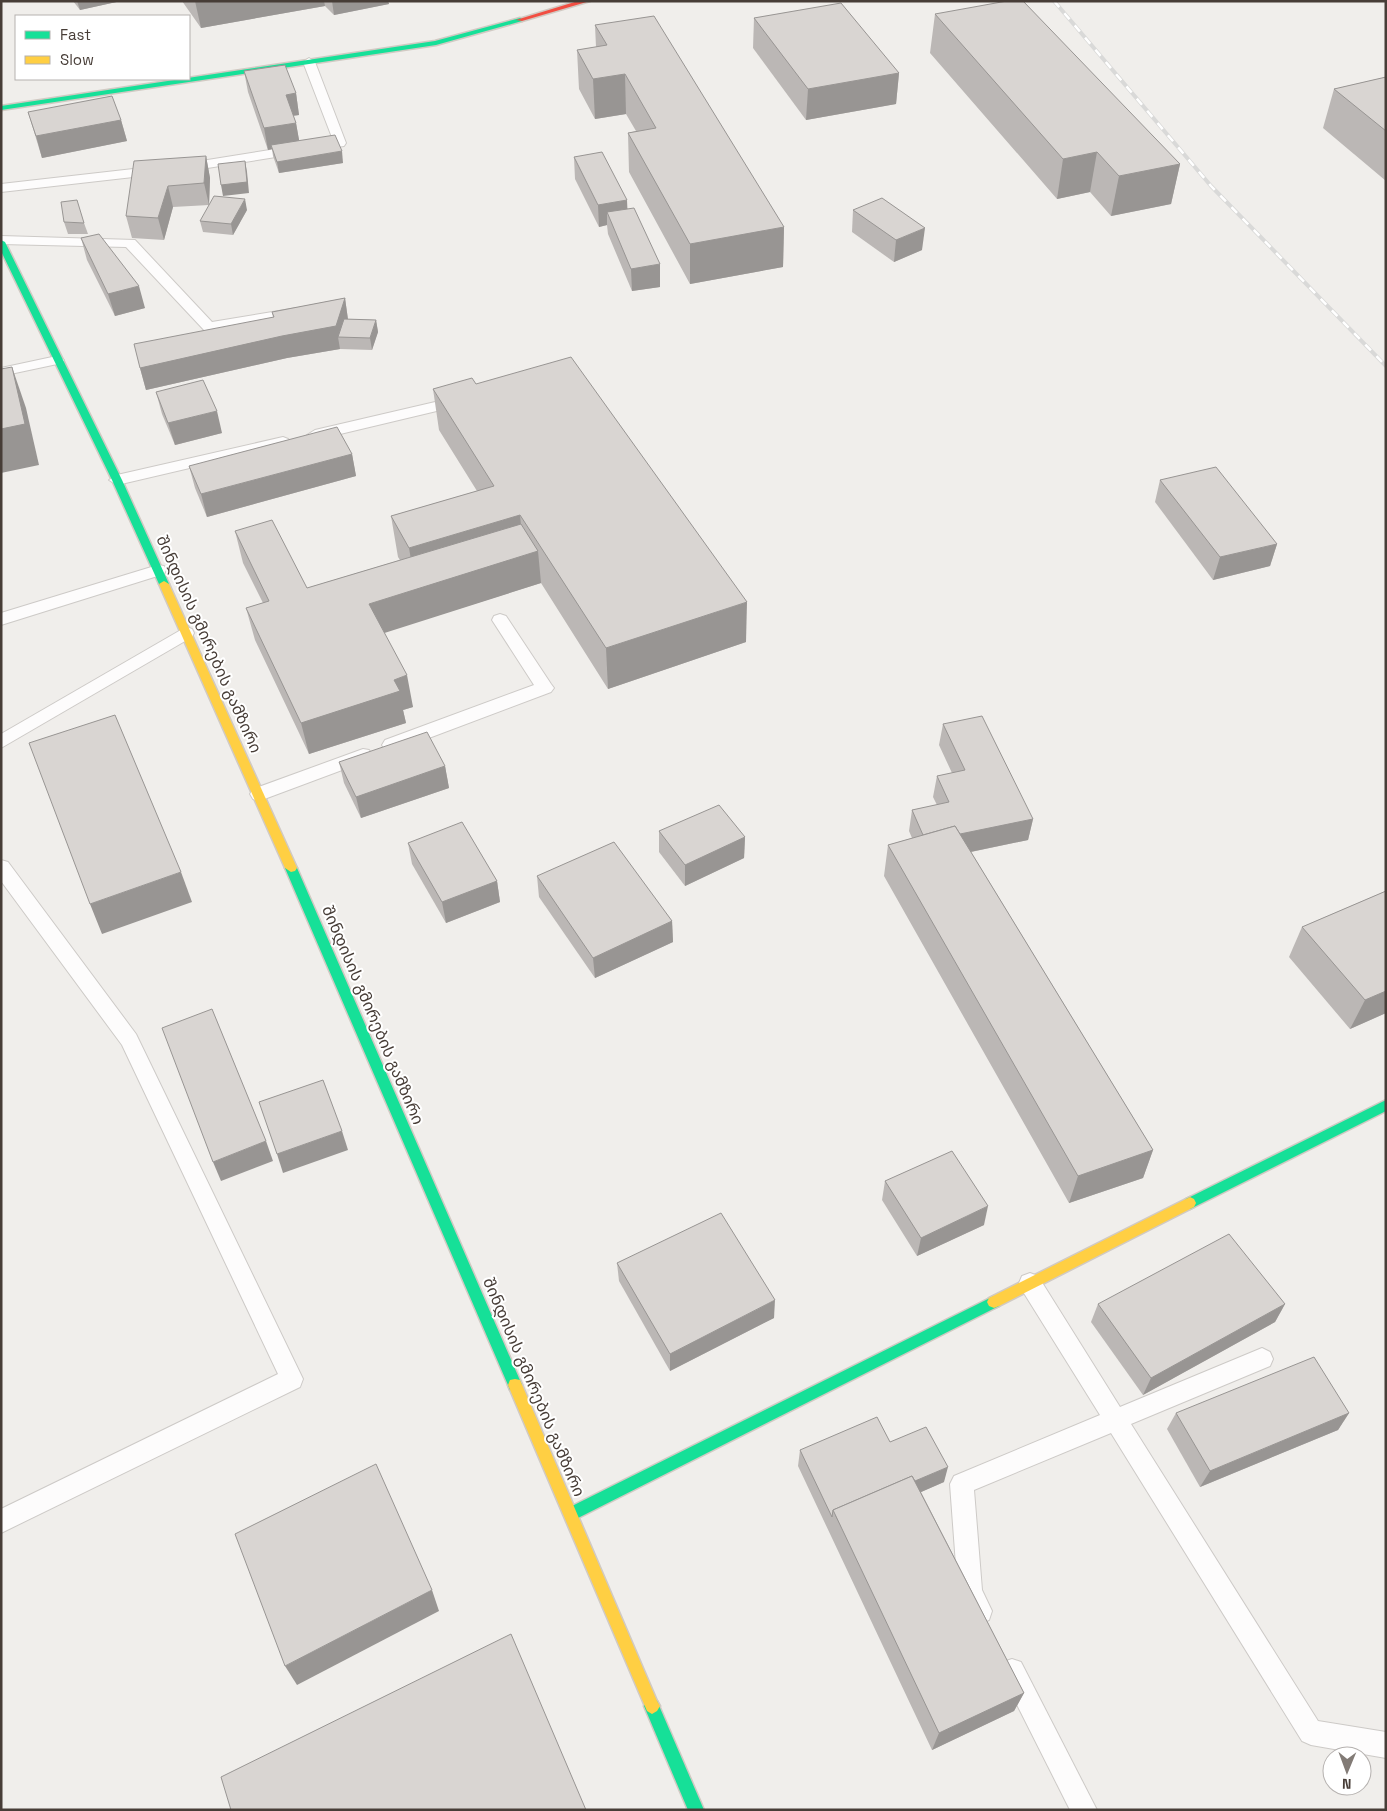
<svg xmlns="http://www.w3.org/2000/svg" width="1387" height="1811" font-family="'Space Grotesk','Noto Sans Georgian',sans-serif">
	<rect width="100%" height="100%" fill="#f0eeeb"/>
	<g fill="none" stroke-linecap="round" stroke-linejoin="round">
		<g stroke="#cdcac7" stroke-width="2">
			<g id="lane">
				<path d="M309 58 315 62 346 143 344 146 195 170 1 192V184L195 162 333 140 303 62Z"/>
				<path d="M1 236 135 240 212 322 297 308 304 312 297 316 209 331 204 330 126 247 1 244Z"/>
				<path d="M57 356 64 360 62 363 1 376V368Z"/>
				<path d="M461 396 468 401 466 404 315 440 307 435 315 430Z"/>
				<path d="M283 437 288 439 291 442 288 445 117 485 109 480 117 475Z"/>
				<path d="M158 565 164 566 166 570 164 574 1 625V613Z"/>
				<path d="M500 614 506 616 551 684 554 688 551 692 397 750 391 751 385 750 382 745 385 740 534 685 492 620 494 616Z"/>
				<path d="M186 627 192 629 194 633 192 637 1 748V734Z"/>
				<path d="M363 749 369 750 372 755 369 760 259 801 253 799 250 794 253 789Z"/>
				<path d="M1 860 8 862 136 1034 303 1379 300 1387 1 1533V1509L278 1374 122 1045 1 881Z"/>
				<path d="M1030 1273 1038 1276 1120 1407 1262 1348 1270 1352 1273 1359 1270 1366 1131 1424 1318 1721 1386 1732V1758L1311 1745 1302 1741 1111 1433 974 1490 982 1590 992 1611 989 1620 980 1623 971 1620 958 1592 950 1484 954 1476 1100 1415 1022 1290 1019 1283 1022 1276Z"/>
				<path d="M1012 1659 1021 1662 1097 1810H1070L1000 1671 1003 1662Z"/>
			</g>
		</g>
		<g stroke="#d1cac3" stroke-width="3">
			<g id="fast">
				<path d="M520 18 522 19V21L436 45 1 110V106L435 41Z"/>
				<path d="M1 240 5 242 122 480 169 584 167 586H161L159 584 112 480 1 251Z"/>
				<path d="M291 864 297 868 522 1385 520 1390 515 1391 510 1390 508 1385 285 868Z"/>
				<path d="M1386 1100V1111L1190 1209 1186 1207 1184 1203 1186 1199Z"/>
				<path d="M994 1296 999 1298 1001 1302 999 1306 576 1519 571 1521 566 1519 564 1514 566 1509Z"/>
				<path d="M652 1698 657 1701 704 1810H688L644 1706 647 1701Z"/>
			</g>
		</g>
		<g stroke="#d1cac3" stroke-width="3">
			<g id="slow">
				<path d="M164 581 169 584 297 868 295 871 291 872 285 868 159 584Z"/>
				<path d="M1190 1197 1194 1199 1196 1203 1194 1207 999 1306 994 1308 989 1306 987 1302 989 1298Z"/>
				<path d="M515 1379 520 1380 657 1701 660 1706 657 1711 652 1714 647 1711 508 1385 510 1380Z"/>
			</g>
		</g>
		<g stroke="#d1cac3" stroke-width="3">
			<path id="jam" d="M578 1H590L522 21 516 20Z"/>
		</g>
		<use href="#lane" fill="#fdfcfc" fill-rule="evenodd"/>
		<use href="#fast" fill="#16e098" fill-rule="evenodd"/>
		<use href="#slow" fill="#ffcf43" fill-rule="evenodd"/>
		<use href="#jam" fill="#f24e42" fill-rule="evenodd"/>
		<g stroke="#d9d9d8" stroke-width="4">
			<path id="rail" d="M1054 1 1211 186 1386 366"/>
		</g>
		<use href="#rail" stroke="#fff" stroke-width="2.5" stroke-dasharray="8" stroke-linecap="butt"/>
	</g>
	<g fill="#bbb7b5">
		<path d="M73 1H121L80 10Z"/>
		<path d="M182 1H388L389 4 334 15 325 6 201 28Z"/>
		<path d="M935 14 1180 164 1171 204 1111 216 1090 192 1057 199 930 53Z"/>
		<path d="M754 18 899 73 896 104 806 120 753 48Z"/>
		<path d="M595 25 784 227 783 267 690 284 629 172 628 133 636 131 626 114 595 119 579 89 577 50 596 47Z"/>
		<path d="M244 71 296 93 299 115 293 116 296 123 299 141 343 163 279 173 273 156 272 149 268 150 248 92Z"/>
		<path d="M1386 77V181L1323 128 1334 89Z"/>
		<path d="M28 112 121 120 127 141 42 158Z"/>
		<path d="M206 156 210 178 209 205 173 207 164 240 132 238 126 216Z"/>
		<path d="M574 157 628 209 660 287 632 291 608 234 607 225 599 227 575 179Z"/>
		<path d="M247 210 233 235 203 232 200 221Z"/>
		<path d="M853 210 922 250 894 262 852 232Z"/>
		<path d="M64 222 84 223 88 234H68Z"/>
		<path d="M81 238 145 308 115 316 87 260Z"/>
		<path d="M345 298 348 319 376 320 378 332 372 350 340 349 287 358 146 390 140 368 273 317 272 312Z"/>
		<path d="M476 384 746 642 608 689 541 583 384 632 413 707 403 710 406 723 309 754 255 640 246 608 263 603 243 563 235 531 307 588 400 560 398 557 391 516 477 491 439 430 433 389Z"/>
		<path d="M156 392 222 433 175 445 162 414Z"/>
		<path d="M352 454 356 476 207 517 195 488 189 466Z"/>
		<path d="M1160 480 1277 544 1270 566 1213 580 1155 502Z"/>
		<path d="M943 724 1033 819 1028 840 971 852 1153 1150 1143 1178 1069 1203 884 876 888 845 912 838 909 831 912 810 937 805 933 797 937 776 952 773 939 745Z"/>
		<path d="M339 762 445 766 449 788 361 818 344 783Z"/>
		<path d="M659 831 745 837 744 858 685 886 659 852Z"/>
		<path d="M408 843 497 881 500 902 446 923 412 864Z"/>
		<path d="M537 876 672 921 673 942 595 978 539 897Z"/>
		<path d="M1386 891V1013L1350 1029 1289 957 1302 927Z"/>
		<path d="M885 1181 984 1225 917 1256 882 1200Z"/>
		<path d="M617 1263 774 1318 670 1371 619 1281Z"/>
		<path d="M1098 1304H1285L1275 1322 1143 1395 1091 1322Z"/>
		<path d="M1176 1413H1349L1338 1430 1200 1487 1167 1429Z"/>
		<path d="M890 1442 944 1482 921 1492 1024 1693 1014 1711 932 1750 798 1466 800 1450Z"/>
	</g>
	<g fill="#989593">
		<path d="M77 1H121L80 10Z"/>
		<path d="M195 1H324L325 6 201 28Z"/>
		<path d="M332 1H388L389 4 334 15Z"/>
		<path d="M899 73 896 104 806 120 808 89Z"/>
		<path d="M625 74 626 114 595 119 593 79Z"/>
		<path d="M296 93 299 115 290 116 286 95Z"/>
		<path d="M121 120 127 141 42 158 36 136Z"/>
		<path d="M296 123 300 145H271L272 149 268 150 264 128Z"/>
		<path d="M342 151 343 163 279 173 277 162Z"/>
		<path d="M1097 152 1090 192 1057 199 1063 159Z"/>
		<path d="M206 156 210 178 209 205 204 183Z"/>
		<path d="M245 161 247 172 249 193 223 196 221 185Z"/>
		<path d="M1180 164 1171 204 1111 216 1119 176Z"/>
		<path d="M168 186 173 207 164 240 158 218Z"/>
		<path d="M245 199 247 210 233 235 231 224Z"/>
		<path d="M627 200 628 222 607 212V225L599 227 598 205Z"/>
		<path d="M784 227 783 267 690 284V244Z"/>
		<path d="M925 228 922 250 894 262 896 240Z"/>
		<path d="M660 264V287L632 291 631 269Z"/>
		<path d="M139 286 145 308 115 316 108 294Z"/>
		<path d="M345 298 348 320 338 337 340 349 287 358 146 390 140 368Z"/>
		<path d="M376 320 378 332 372 350 370 338Z"/>
		<path d="M12 367 26 408 39 465 1 473V429Z"/>
		<path d="M217 411 222 433 175 445 168 423Z"/>
		<path d="M352 454 356 476 207 517 201 494Z"/>
		<path d="M520 515 524 555 538 551 541 583 375 636 369 604 416 589 409 548Z"/>
		<path d="M1277 544 1270 566 1213 580 1220 557Z"/>
		<path d="M747 602 746 642 608 689 606 648Z"/>
		<path d="M407 675 413 707 403 710 406 723 309 754 301 723 394 680Z"/>
		<path d="M445 766 449 788 361 818 356 797Z"/>
		<path d="M1033 819 1028 840 922 862 925 841Z"/>
		<path d="M745 837 744 858 685 886V865Z"/>
		<path d="M181 872 192 902 102 934 90 904Z"/>
		<path d="M497 881 500 902 446 923 442 902Z"/>
		<path d="M672 921 673 942 595 978 593 958Z"/>
		<path d="M1386 991V1013L1350 1029 1365 1000Z"/>
		<path d="M342 1131 348 1150 283 1173 277 1154Z"/>
		<path d="M266 1141 273 1161 221 1181 213 1162Z"/>
		<path d="M1153 1150 1143 1178 1069 1203 1078 1176Z"/>
		<path d="M988 1206 984 1225 917 1256 921 1238Z"/>
		<path d="M775 1300 774 1318 670 1371V1354Z"/>
		<path d="M1285 1304 1275 1322 1143 1395 1151 1378Z"/>
		<path d="M1349 1413 1338 1430 1200 1487 1210 1471Z"/>
		<path d="M948 1467 944 1482 841 1527 835 1515Z"/>
		<path d="M432 1590 439 1611 297 1685 285 1666Z"/>
		<path d="M1024 1693 1014 1711 932 1750 939 1733Z"/>
	</g>
	<g fill="#d9d5d2" stroke="#989593">
		<path d="M1007 1H1023L1180 164 1119 176 1097 152 1063 159 935 14Z"/>
		<path d="M841 3 899 73 808 89 754 18Z"/>
		<path d="M654 16 784 227 690 244 628 133 656 128 625 74 593 79 577 50 607 45 595 25Z"/>
		<path d="M285 65 296 93 286 95 296 123 264 128 244 71Z"/>
		<path d="M1386 77V131L1334 89Z"/>
		<path d="M112 96 121 120 36 136 28 112Z"/>
		<path d="M335 135 342 151 277 162 271 145Z"/>
		<path d="M602 152 627 200 598 205 574 157Z"/>
		<path d="M206 156 204 183 168 186 158 218 126 216 134 161Z"/>
		<path d="M245 161 247 182 221 185 218 164Z"/>
		<path d="M214 196 245 199 231 224 200 221Z"/>
		<path d="M882 198 925 228 896 240 853 210Z"/>
		<path d="M77 200 84 223 64 222 61 202Z"/>
		<path d="M634 208 660 264 631 269 607 212Z"/>
		<path d="M99 234 139 286 108 294 81 238Z"/>
		<path d="M345 298 336 326 282 336 140 368 134 344 274 317 272 312Z"/>
		<path d="M344 319 376 320 370 338 338 337Z"/>
		<path d="M571 357 747 602 606 648 520 515 409 548 391 516 494 486 433 389 472 378 476 384Z"/>
		<path d="M12 367 25 424 1 429V369Z"/>
		<path d="M203 380 217 411 168 423 156 392Z"/>
		<path d="M337 427 352 454 201 494 189 466Z"/>
		<path d="M1216 467 1277 544 1220 557 1160 480Z"/>
		<path d="M272 520 307 588 521 524 538 551 369 604 407 675 394 680 400 691 301 723 246 608 269 601 235 531Z"/>
		<path d="M115 715 181 872 90 904 29 743Z"/>
		<path d="M982 716 1033 819 960 834 955 826 923 835 912 810 949 802 937 776 965 770 943 724Z"/>
		<path d="M427 732 445 766 356 797 339 762Z"/>
		<path d="M719 805 745 837 685 865 659 831Z"/>
		<path d="M462 822 497 881 442 902 408 843Z"/>
		<path d="M955 826 1153 1150 1078 1176 888 845Z"/>
		<path d="M614 842 672 921 593 958 537 876Z"/>
		<path d="M1386 891V991L1365 1000 1302 927Z"/>
		<path d="M212 1009 266 1141 213 1162 162 1028Z"/>
		<path d="M323 1080 342 1131 277 1154 259 1102Z"/>
		<path d="M952 1151 988 1206 921 1238 885 1181Z"/>
		<path d="M721 1213 775 1300 670 1354 617 1263Z"/>
		<path d="M1229 1234 1285 1304 1151 1378 1098 1304Z"/>
		<path d="M1314 1357 1349 1413 1210 1471 1176 1413Z"/>
		<path d="M877 1417 890 1442 926 1427 948 1467 915 1481 912 1476 833 1510 832 1517 800 1450Z"/>
		<path d="M376 1464 432 1590 285 1666 235 1534Z"/>
		<path d="M912 1476 1024 1693 939 1733 833 1510Z"/>
		<path d="M511 1634 586 1810H231L221 1777Z"/>
	</g>
	<g text-anchor="middle" dominant-baseline="central" stroke-width="4" stroke-linejoin="round" paint-order="stroke">
		<g font-size="16" fill="#473d37" stroke="#fff">
			<text transform="translate(209 644) rotate(66)">შინდისის გმირების გამზირი</text>
			<text transform="translate(373 1015) rotate(67)">შინდისის გმირების გამზირი</text>
			<text transform="translate(534 1387) rotate(67)">შინდისის გმირების გამზირი</text>
		</g>
	</g>
	<rect width="1387" height="1811" fill="none" stroke="#473d37" stroke-width="5"/>
	<rect x="15" y="15" width="175" height="65" fill="#ffffff" stroke="#b5b1af"/>
	<rect x="25" y="31" width="25" height="8" fill="#16e098" stroke="#b5b1af"/>
	<text x="60" y="40" font-size="15" fill="#473d37">Fast</text>
	<rect x="25" y="56" width="25" height="8" fill="#ffcf43" stroke="#b5b1af"/>
	<text x="60" y="65" font-size="15" fill="#473d37">Slow</text>
	<g transform="translate(1347 1771) rotate(181)"><circle r="24" fill="#ffffff" stroke="#b5b1af"/>
	<path d="M0-4L9 19L0 12L-9 19Z" fill="#827b76"/>
	<text y="-8" font-size="14" font-weight="bold" text-anchor="middle" fill="#473d37">N</text>
	</g>
</svg>
